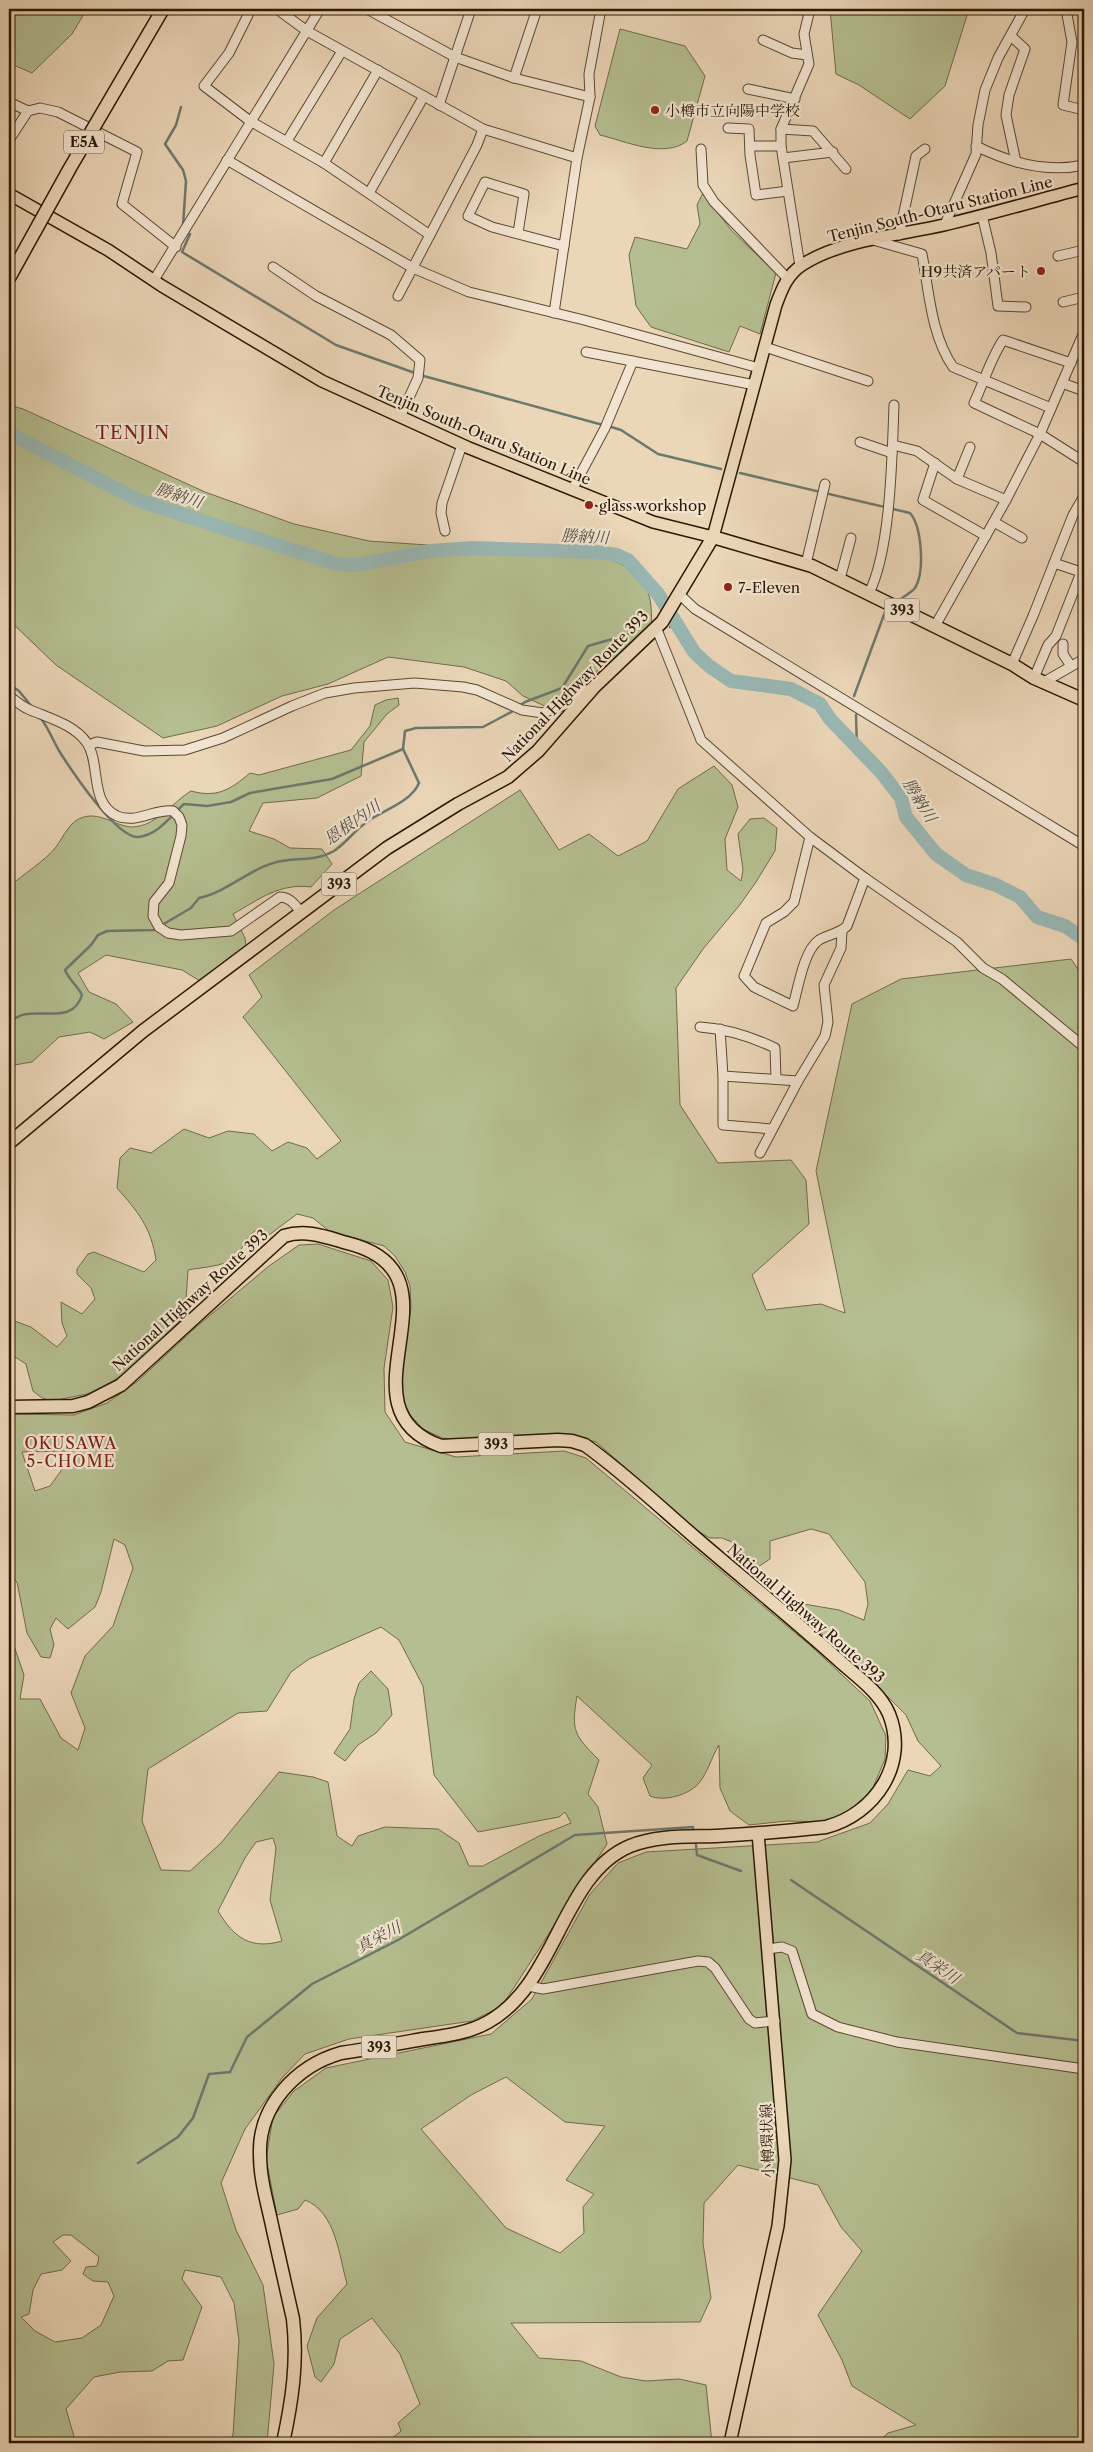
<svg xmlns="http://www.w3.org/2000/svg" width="1093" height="2452" font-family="'Libre Caslon Text','Noto Serif JP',serif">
	<rect width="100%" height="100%" fill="#ebd6b8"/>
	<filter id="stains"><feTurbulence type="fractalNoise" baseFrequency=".004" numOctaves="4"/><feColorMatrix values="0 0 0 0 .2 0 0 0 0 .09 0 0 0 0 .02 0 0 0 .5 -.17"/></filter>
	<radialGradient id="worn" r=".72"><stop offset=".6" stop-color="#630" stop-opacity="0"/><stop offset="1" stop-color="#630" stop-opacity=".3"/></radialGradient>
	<g fill="#b5be90" stroke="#706b48" fill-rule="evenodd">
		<path d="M9 9H87L72 34 32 73 9 63Z"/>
		<path d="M830 9H969L945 86 910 119 859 85 836 74Z"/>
		<path d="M620 29 685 46 705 76 687 141C664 159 625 141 600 135L595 126Z"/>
		<path d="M703 193 731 230 776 273 760 334 740 326 729 352 651 327 636 306 629 255 635 237 687 249 700 224 697 205Z"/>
		<path d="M9 405 23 409 205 492 294 524 369 541 530 552C571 550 646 551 651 606 652 626 653 632 643 650L605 664 592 676 569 690 551 709 523 696 506 681 464 667 388 657 328 684 282 696 217 726 163 738 56 665 9 620Z"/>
		<path d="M398 698 399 705 387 714 364 742 361 776 317 798 263 803 249 831 274 839 290 848 322 849 332 864 311 887C279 883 260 899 233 914L245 938 246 947 200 981 182 970 106 955 78 973 89 992 116 1004 133 1022 104 1039 90 1032 59 1037 32 1062 9 1066V887C23 874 44 862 56 847 64 836 70 820 84 817 101 812 117 827 133 827 156 826 173 802 191 791 217 798 230 790 250 773L259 775 351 750 370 726 375 705 386 700Z"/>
		<path d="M714 766 732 785 738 807 725 839 727 870 741 881 743 870 738 834 750 819 764 818 777 828 775 851 756 882 739 906 703 949 676 988 680 1105 718 1163 791 1160 806 1180 809 1224 752 1275 766 1310 821 1304 845 1313 816 1171 852 1004 901 979 1071 959 1084 978V2443H877L888 2433 916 2425 852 2386 842 2360 818 2315 862 2251 841 2227 818 2185 738 2165 704 2203 703 2243 711 2298 700 2322 511 2323 539 2358 581 2361 621 2377 646 2381 679 2379 706 2385 712 2443H386L401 2431 398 2423 420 2404 400 2354 372 2318 340 2339 334 2364 321 2382 315 2377 307 2346 317 2318 347 2284C339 2256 336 2212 305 2200L298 2209 277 2215 266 2159 273 2117 294 2091 326 2068 491 2034 532 1999 590 1894 618 1863 646 1852 817 1842 870 1823 888 1804 908 1770 930 1776 941 1766 918 1741 906 1715 835 1644 811 1626 809 1612 798 1603 839 1610 864 1620 868 1604 865 1582 829 1534 811 1529 770 1541V1559L758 1567 732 1542 722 1538H710L699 1532 596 1442 569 1435 464 1440 442 1438 423 1429 411 1416 402 1401 400 1383 411 1308 410 1286 405 1272 395 1256 384 1246 329 1231 313 1218 297 1214 269 1235 259 1228C243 1238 244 1250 234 1258 222 1267 203 1267 188 1270L185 1316 129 1370 97 1392 52 1401 42 1398 33 1391 26 1364 9 1353V1319L31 1327 57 1347 67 1336 62 1323 61 1302 82 1314 95 1299 91 1288 77 1274V1269L88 1254 94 1252 144 1272 156 1260C151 1227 138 1212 117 1188L120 1158 130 1148 151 1153 184 1129 209 1138 228 1131 254 1134 272 1151 288 1142 307 1148 317 1159 341 1141 243 1017 262 997 249 975 334 910 520 790 559 850 589 834 618 856 647 841 678 789ZM506 2077 565 2122 605 2126 566 2180 594 2194 583 2207 584 2233 560 2253 506 2228 421 2129 471 2095Z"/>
		<path d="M318 1244 371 1261 388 1280 393 1307 384 1368 385 1412 405 1442 456 1457 564 1451 586 1458 811 1646 870 1701 886 1736 885 1759 872 1790 851 1812 828 1822 787 1821 749 1825 730 1811 720 1788 719 1745C712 1756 708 1772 699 1783 689 1795 664 1802 650 1796L643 1778 652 1765 577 1696C571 1731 574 1735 599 1760L588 1794 598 1807 607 1844 502 2006 472 2021 349 2039 305 2054 282 2078 245 2129 221 2183 236 2230 263 2285 274 2364 267 2443H230L233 2434 239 2341 234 2303 221 2277 185 2270 182 2279 202 2307 183 2360 168 2361 152 2371 120 2372 94 2377 66 2409 76 2443H9V1631L24 1675 20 1699H40L61 1738 78 1750 85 1728 71 1693 85 1656 113 1626 133 1568 125 1545 114 1539 101 1592 95 1607 68 1629 56 1618 50 1629 54 1645 50 1658 41 1657 27 1633 17 1582 9 1574V1414L74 1415 107 1403 138 1381 195 1328 269 1266 299 1245ZM68 1451 71 1457 50 1486 35 1491 22 1452ZM381 1627 399 1640 423 1686 434 1775 478 1832 559 1817 565 1812 571 1823 539 1836 483 1866H469L459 1843 438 1829 385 1827 358 1836 352 1846 337 1836 328 1782 313 1777 279 1772 221 1843 190 1871 161 1870 142 1821 148 1769 238 1713 267 1711 291 1672 309 1659ZM273 1838 276 1848 270 1900 282 1941C251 1950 234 1938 218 1911L245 1858 256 1842ZM63 2235H71L99 2257 97 2266 86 2267 83 2274 93 2281 108 2282 114 2296 101 2325 82 2338 55 2342 35 2331 21 2317 29 2314 33 2290 41 2274 62 2270 71 2261 53 2242Z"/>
		<path d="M371 1671 388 1689 392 1715 376 1733 358 1745 345 1761 334 1753 350 1729 354 1699 359 1683Z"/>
	</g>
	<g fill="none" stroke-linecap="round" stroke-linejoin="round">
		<g stroke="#6d786d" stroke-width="2.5">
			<path d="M181 107 176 125 165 144 183 170 186 181 183 226"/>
			<path d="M190 234 182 252 336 345 415 373"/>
			<path d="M420 375 603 425"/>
			<path d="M608 426 621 430 658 454 721 469"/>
			<path d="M740 473 910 513C922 527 925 572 915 588 912 592 906 595 902 598"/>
			<path d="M670 627 676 622"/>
			<path d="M9 684 19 691 32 707"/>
			<path d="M854 696 885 612"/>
			<path d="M519 706 525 702 562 688 588 646 630 634"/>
			<path d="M856 715 857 749"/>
			<path d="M40 717C50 730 54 744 63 757 74 774 117 838 138 837 157 836 171 816 184 804L207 806 231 802 250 793 332 779 403 749"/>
			<path d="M162 925 191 908 199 898C230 891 252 866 282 861 299 858 317 861 334 851 346 843 356 829 368 821 384 810 411 802 419 783L403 749 405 731 416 728 483 727 515 710"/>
			<path d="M9 1024C28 999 71 1031 82 995 77 985 69 980 65 970L91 945 98 935 107 931 154 930 158 928"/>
			<path d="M696 1845 697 1855 741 1871"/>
			<path d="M791 1880 1017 2033 1084 2041"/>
			<path d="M138 2163 178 2137 193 2118 209 2074 230 2072 247 2037 312 1984 398 1940 575 1835 693 1827V1829"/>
		</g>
		<path stroke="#99b8b5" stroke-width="14" d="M9 433 140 501 336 564 357 565 430 551 473 548 595 552 617 555 628 560 658 594 694 652 709 666 731 681 791 689 820 704 830 719 881 772 901 798 906 817 936 854 966 875 996 885 1020 897 1037 917 1065 926 1084 939"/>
		<g stroke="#5b482f" stroke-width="11">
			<g id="minor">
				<path d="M251 9 229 53 204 86 250 121 324 163 430 235"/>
				<path d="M279 9 281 12 307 31 483 129 577 158"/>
				<path d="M367 9 455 57 514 78 590 97"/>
				<path d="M1066 9 1072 42 1063 105 1084 110"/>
				<path d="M1011 36 1025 49 1009 95 1006 115 1016 162"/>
				<path d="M763 40 792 53 807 55"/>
				<path d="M514 78 537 9"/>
				<path d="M748 89 795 99"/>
				<path d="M9 102 28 111"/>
				<path d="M439 105 471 9"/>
				<path d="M728 128 749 129 750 155 756 195 788 191"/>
				<path d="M781 129 813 131 846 169"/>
				<path d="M9 140 28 111 40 108 58 112 137 152 122 204 176 247"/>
				<path d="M287 141 342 51"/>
				<path d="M750 146H781"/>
				<path d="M976 146C1010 163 1047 173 1084 165"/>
				<path d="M701 149 703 185 714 202 787 278"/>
				<path d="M783 158 833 152"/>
				<path d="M227 160 413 268 469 292 584 320 759 368"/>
				<path d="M324 163 378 70"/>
				<path d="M369 193 424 96"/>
				<path d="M982 215 991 253 998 306 1026 307"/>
				<path d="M945 224 976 154 978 125 985 90 998 58 1025 9"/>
				<path d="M518 233 524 194 485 182 468 216 492 227 564 246"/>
				<path d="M899 235 916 156 925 149"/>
				<path d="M873 240 922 254C929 291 931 335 953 367L1051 408"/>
				<path d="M1058 256 1084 250"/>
				<path d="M800 266 781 146V129L809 64 804 34 810 9"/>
				<path d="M273 267 316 296 391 335 420 360 418 378 400 417"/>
				<path d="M154 280 320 9"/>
				<path d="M398 296 477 145 483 129"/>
				<path d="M1063 302 1084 297"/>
				<path d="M554 313 577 158 590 97 589 74 601 9"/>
				<path d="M765 347 868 381"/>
				<path d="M586 352 755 385"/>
				<path d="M1071 363 1003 340C990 360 984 382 974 403L1040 434 1084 462"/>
				<path d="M1062 383 1084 391"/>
				<path d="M860 442 892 453"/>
				<path d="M893 445 917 451 957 479 1006 500"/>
				<path d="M935 463 923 500 986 536"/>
				<path d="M957 479 970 447"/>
				<path d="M572 490 605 428 633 361"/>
				<path d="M994 522 1022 538"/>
				<path d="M445 531 441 513 442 503 462 445"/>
				<path d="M1054 563 1084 573"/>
				<path d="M806 564 825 484"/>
				<path d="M840 579 851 538"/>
				<path d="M869 593C891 549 892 456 894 405"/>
				<path d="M679 594 695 609 1084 846"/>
				<path d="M935 626 1006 500 1040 434 1084 332"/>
				<path d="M656 627 701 740 810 837 865 878 957 942 983 968 1002 979 1084 1047"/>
				<path d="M1063 644V654L1071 666"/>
				<path d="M1012 664 1033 616 1073 515 1084 496"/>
				<path d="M1034 678 1048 645 1056 636 1084 565"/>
				<path d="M1044 682 1084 659"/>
				<path d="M9 696C15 700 21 706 28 709 48 718 74 724 87 743 101 764 89 803 117 816 136 824 153 809 173 811L179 817 182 825 181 836 169 883 154 902 153 916 159 927 168 933 181 935 231 931 280 897C290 897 295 905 301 912"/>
				<path d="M89 745 97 742 144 751 185 750 223 738 292 706 325 693 354 688 415 683 463 687 477 690 522 710 543 713 564 705 576 693 593 688"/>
				<path d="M810 837 794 902 784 912 766 923 744 976 754 987 793 1006C798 988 804 950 819 940 829 934 839 934 847 926L865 878"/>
				<path d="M700 1027C727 1029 750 1036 775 1048L776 1079"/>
				<path d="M720 1029 723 1076V1125L772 1129"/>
				<path d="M723 1076 798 1081"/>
				<path d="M760 1153 798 1081 825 1036 828 1022 824 985 841 948 842 931"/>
				<path d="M768 1949 782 1947 792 1951 812 2014 838 2027 897 2042 1084 2069"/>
				<path d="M528 1986 543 1989 698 1961 708 1962 715 1968 749 2019 755 2023 775 2021"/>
			</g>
		</g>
		<g stroke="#2b1801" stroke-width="14">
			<g id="major">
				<path d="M9 194 108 250 162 286 322 381 469 448 653 522 713 537 776 305C782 289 787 275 802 265 840 240 900 235 944 225 991 214 1038 200 1084 188"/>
				<path d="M730 2443 778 2226 785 2160 758 1833"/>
			</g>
		</g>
		<g stroke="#2b1801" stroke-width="15">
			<g id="highway">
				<path d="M9 1143 143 1031 387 848 458 804 508 777 538 751 594 687 662 622 713 537 812 566 1012 664 1034 678 1084 700"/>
				<path d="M9 1407 73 1406 88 1402 121 1385 284 1236C306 1229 326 1237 347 1243 473 1274 331 1407 441 1446L558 1440 572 1441 585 1445C627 1475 665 1512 704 1545 751 1585 798 1623 843 1664 859 1678 880 1693 889 1714 909 1764 875 1814 826 1827 789 1831 753 1834 716 1836 688 1837 657 1835 630 1846 561 1875 557 1984 488 2022 469 2033 445 2036 423 2039 395 2044 368 2049 341 2053 296 2066 258 2106 260 2155 260 2181 268 2205 273 2230 280 2260 286 2289 293 2319 298 2362 292 2401 283 2443"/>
			</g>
		</g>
		<use href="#minor" stroke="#f2e4d1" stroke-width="9"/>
		<use href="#major" stroke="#ebd6b8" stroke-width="11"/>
		<use href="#highway" stroke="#ebd6b8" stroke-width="12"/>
		<g stroke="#2b1801" stroke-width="15" stroke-linecap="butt">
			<path id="highway-bridge" d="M9 278 70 168 163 9"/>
		</g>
		<use href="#highway-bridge" stroke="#ebd6b8" stroke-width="12"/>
	</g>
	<g fill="#8f2418" stroke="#f2e4d1" stroke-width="2">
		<circle cx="655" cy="110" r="5"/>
		<circle cx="1041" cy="271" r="5"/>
		<circle cx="589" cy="505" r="5"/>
		<circle cx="728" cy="587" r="5"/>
	</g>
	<g text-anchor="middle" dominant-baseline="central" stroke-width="4.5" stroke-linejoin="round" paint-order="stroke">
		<g fill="#f2e4d1" stroke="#67553f" stroke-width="1">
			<rect x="64" y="130.5" width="40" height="23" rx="4"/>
			<rect x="884.5" y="598.5" width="35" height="23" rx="4"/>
			<rect x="321.5" y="872.5" width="35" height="23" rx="4"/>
			<rect x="478.5" y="1432.5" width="35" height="23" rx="4"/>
			<rect x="361.5" y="2035.5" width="35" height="23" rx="4"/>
		</g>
		<g font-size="14" font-weight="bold" fill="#2b1801">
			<text x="84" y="142">E5A</text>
			<text x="902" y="610">393</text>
			<text x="339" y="884">393</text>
			<text x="496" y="1444">393</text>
			<text x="379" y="2047">393</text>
		</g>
		<g font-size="15" fill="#2b1801" stroke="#f2e4d1" text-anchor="start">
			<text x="665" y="110">小樽市立向陽中学校</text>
			<text x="1031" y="271" text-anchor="end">H9共済アパート</text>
			<text x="599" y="505">glass workshop</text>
			<text x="738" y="587">7-Eleven</text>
		</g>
		<g font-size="15" fill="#2b1801" stroke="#f2e4d1">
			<text transform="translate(940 209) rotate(-14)">Tenjin South-Otaru Station Line</text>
			<text transform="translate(484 435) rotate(23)">Tenjin South-Otaru Station Line</text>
			<text transform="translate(575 686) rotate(-46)">National Highway Route 393</text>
			<text transform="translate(190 1300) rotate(-42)">National Highway Route 393</text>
			<text transform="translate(806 1613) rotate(41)">National Highway Route 393</text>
			<text transform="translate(767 2141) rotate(-92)">小樽環状線</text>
		</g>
		<g font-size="16" font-style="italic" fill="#525040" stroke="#f2e4d1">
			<text transform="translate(179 495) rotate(18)">勝納川</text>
			<text transform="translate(585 536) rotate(3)">勝納川</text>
			<text transform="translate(920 800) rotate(58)">勝納川</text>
			<text transform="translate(352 822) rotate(-35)">恩根内川</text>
			<text transform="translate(378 1937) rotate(-28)">真栄川</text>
			<text transform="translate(938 1966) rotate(34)">真栄川</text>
		</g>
		<g font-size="16" letter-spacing="1" fill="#7a1f14" stroke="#f2e4d1">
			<text x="71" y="1443">OKUSAWA<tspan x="71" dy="18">5-CHOME</tspan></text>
		</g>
		<g font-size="18" letter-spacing="1" fill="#7a1f14" stroke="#f2e4d1">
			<text x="133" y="433">TENJIN</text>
		</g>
	</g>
	<rect width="1093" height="2452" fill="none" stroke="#ebd6b8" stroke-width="30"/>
	<rect x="10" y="10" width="1073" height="2432" fill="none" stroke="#2b1801" stroke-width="2.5"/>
	<rect x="15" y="15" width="1063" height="2422" fill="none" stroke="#2b1801"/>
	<rect width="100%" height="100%" filter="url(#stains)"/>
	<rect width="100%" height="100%" fill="url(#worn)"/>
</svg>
